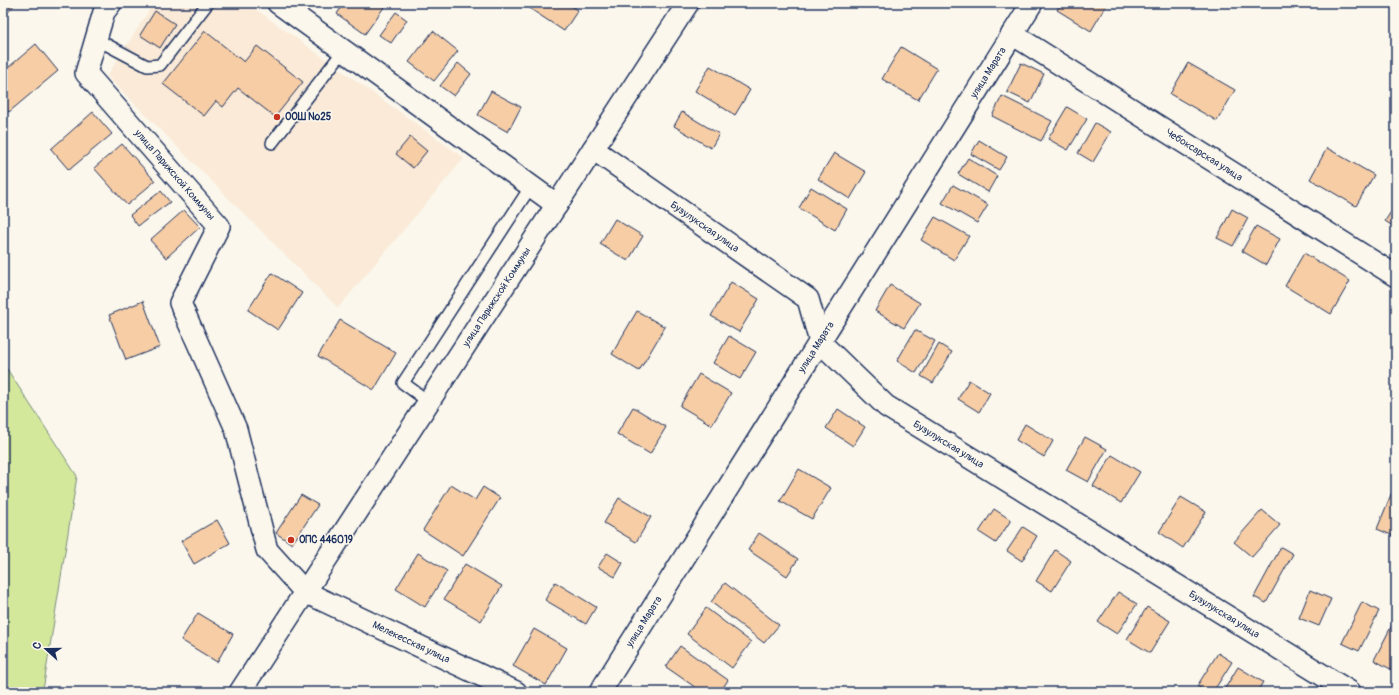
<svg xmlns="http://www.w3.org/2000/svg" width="1399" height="695" font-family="Pangolin,sans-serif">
	<rect width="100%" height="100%" fill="#fbf7ec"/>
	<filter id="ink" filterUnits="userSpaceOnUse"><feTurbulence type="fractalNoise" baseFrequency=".025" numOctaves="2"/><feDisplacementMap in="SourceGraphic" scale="8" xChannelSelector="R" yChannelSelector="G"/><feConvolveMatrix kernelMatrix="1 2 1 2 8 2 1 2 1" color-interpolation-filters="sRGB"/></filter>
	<g filter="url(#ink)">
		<path fill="#faead7" d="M154 3H247L464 158 338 308 107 76Z"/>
		<path fill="#d4e89c" stroke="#788c7d" d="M3 363 77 476 44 684 41 692H3Z"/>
		<g fill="#f6cda5" stroke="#1b2f5e">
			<path d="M3 3H16L3 17Z"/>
			<path d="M344 3H387L365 34 337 14Z"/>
			<path d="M532 3H567L578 10 564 31 529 8Z"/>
			<path d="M1061 3H1105L1107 4 1091 31 1057 10Z"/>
			<path d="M155 11 175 24 160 48 140 35Z"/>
			<path d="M396 12 407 20 391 43 379 35Z"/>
			<path d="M205 31 244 62 257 46 303 82 275 117 238 88 223 107 216 101 204 116 163 84Z"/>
			<path d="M433 31 458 51 434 81 409 62Z"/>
			<path d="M36 44 58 71 9 112 3 105V72Z"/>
			<path d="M901 47 937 69 918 100 882 79Z"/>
			<path d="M458 63 471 74 454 96 440 86Z"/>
			<path d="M1021 63 1044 74 1030 103 1007 92Z"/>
			<path d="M1188 63 1235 90 1217 121 1170 94Z"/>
			<path d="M710 66 750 90 735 115 695 91Z"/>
			<path d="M491 91 521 107 508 132 478 115Z"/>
			<path d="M1002 96 1052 121 1041 141 992 116Z"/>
			<path d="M1067 107 1087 119 1068 150 1048 139Z"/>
			<path d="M93 112 112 134 69 170 51 149Z"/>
			<path d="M682 112 719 134 711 148 674 126Z"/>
			<path d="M1095 123 1111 132 1093 162 1078 153Z"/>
			<path d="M410 137 427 151 413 168 396 154Z"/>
			<path d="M979 140 1007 157 999 170 971 154Z"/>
			<path d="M122 144 155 181 127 205 94 168Z"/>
			<path d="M1327 148 1374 175 1356 206 1310 179Z"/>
			<path d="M834 153 866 172 850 199 818 179Z"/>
			<path d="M968 158 997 176 988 192 958 174Z"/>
			<path d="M953 185 988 205 977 223 942 203Z"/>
			<path d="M811 187 847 209 835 230 799 208Z"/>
			<path d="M161 191 170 202 138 226 130 215Z"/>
			<path d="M1396 204V228L1385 221Z"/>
			<path d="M1232 209 1248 218 1233 246 1217 238Z"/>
			<path d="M184 210 200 227 166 258 150 240Z"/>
			<path d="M935 217 969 236 954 260 921 240Z"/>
			<path d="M615 219 643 236 628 261 600 244Z"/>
			<path d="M1256 226 1280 239 1266 265 1242 251Z"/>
			<path d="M1304 253 1350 281 1331 314 1285 286Z"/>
			<path d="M272 273 302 293 278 330 248 310Z"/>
			<path d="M731 282 759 299 739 332 711 316Z"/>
			<path d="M890 285 920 303 904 328 875 311Z"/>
			<path d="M143 301 160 347 126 360 109 315Z"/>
			<path d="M637 311 665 327 639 371 612 354Z"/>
			<path d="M340 320 396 353 374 390 318 356Z"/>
			<path d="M915 330 935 341 916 373 897 361Z"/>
			<path d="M729 336 756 352 740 379 713 363Z"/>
			<path d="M939 344 952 352 933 383 921 376Z"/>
			<path d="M699 374 731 393 712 425 680 406Z"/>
			<path d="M969 380 990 393 979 412 958 399Z"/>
			<path d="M633 407 666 427 650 454 617 434Z"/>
			<path d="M838 409 865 427 853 446 826 428Z"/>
			<path d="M1025 424 1053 441 1044 457 1016 440Z"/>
			<path d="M1085 437 1107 449 1088 482 1066 470Z"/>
			<path d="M1112 455 1140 472 1121 503 1093 486Z"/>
			<path d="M799 469 831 488 812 519 780 501Z"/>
			<path d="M451 485 475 500 483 487 500 498 463 556 423 530Z"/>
			<path d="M1392 492 1396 494V537L1377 529Z"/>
			<path d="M301 495 318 505 292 544 276 533Z"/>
			<path d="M1181 497 1206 512 1183 548 1159 532Z"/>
			<path d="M619 498 651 517 636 542 604 523Z"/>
			<path d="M994 509 1011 520 996 543 979 532Z"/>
			<path d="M1262 510 1280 525 1252 557 1234 542Z"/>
			<path d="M217 520 230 543 194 564 181 541Z"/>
			<path d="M1023 527 1037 536 1022 561 1007 551Z"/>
			<path d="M759 533 798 559 787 576 748 550Z"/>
			<path d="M1281 547 1293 554 1266 603 1254 597Z"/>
			<path d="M1055 550 1071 561 1052 591 1036 581Z"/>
			<path d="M418 553 447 571 425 607 396 589Z"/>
			<path d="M607 553 623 563 615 577 598 567Z"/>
			<path d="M465 564 502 586 481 621 444 599Z"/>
			<path d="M555 582 596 607 586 624 545 600Z"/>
			<path d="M725 583 779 625 764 643 711 602Z"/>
			<path d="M1310 590 1331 599 1319 626 1299 618Z"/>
			<path d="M1118 592 1137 604 1117 634 1098 622Z"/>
			<path d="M1362 602 1379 611 1359 651 1342 643Z"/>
			<path d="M1147 607 1170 621 1150 653 1127 639Z"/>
			<path d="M706 608 751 642 732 668 687 634Z"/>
			<path d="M198 613 233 634 217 662 181 640Z"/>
			<path d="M1392 625 1396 627V672L1374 660Z"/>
			<path d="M534 629 567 648 546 685 513 666Z"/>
			<path d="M680 646 728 680 720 692H702L666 667Z"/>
			<path d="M1218 653 1232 662 1213 692H1207L1197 686Z"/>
			<path d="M1238 667 1263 682 1257 692H1228L1224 690Z"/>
		</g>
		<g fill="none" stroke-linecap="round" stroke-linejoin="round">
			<g stroke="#1b2f5e" stroke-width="14">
				<g id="service">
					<path d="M96 39 147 66 160 65 208 3"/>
					<path d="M272 143 344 50"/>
					<path d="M429 402 403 383 531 186"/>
				</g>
			</g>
			<g stroke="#1b2f5e" stroke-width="24">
				<g id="minor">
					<path id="s1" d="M111 3 104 12 86 73 219 226 180 303 236 429 267 550 305 592 516 692"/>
					<path d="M278 3 557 205"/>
					<path id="s2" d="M1012 34 1396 276"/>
					<path id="s3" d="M593 149 808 299 820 342 886 406 1350 692"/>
					<path id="s4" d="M240 692 688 3"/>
					<path id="s5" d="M600 692 1032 3"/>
				</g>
			</g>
			<use href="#service" stroke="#fbf7ec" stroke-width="11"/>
			<use href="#minor" stroke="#fbf7ec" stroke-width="21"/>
		</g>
	</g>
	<g fill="#c8321e" stroke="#fbf7ec" stroke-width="1.5">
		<circle cx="277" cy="117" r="4"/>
		<circle cx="291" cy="540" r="4"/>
	</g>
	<g text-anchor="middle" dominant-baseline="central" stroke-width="3" stroke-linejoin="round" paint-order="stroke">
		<g font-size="10" fill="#1b2f5e" stroke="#fbf7ec">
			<text stroke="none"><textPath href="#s5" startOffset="731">улица Марата</textPath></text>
			<text stroke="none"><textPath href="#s2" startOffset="227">Чебоксарская улица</textPath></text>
			<text stroke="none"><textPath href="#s1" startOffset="210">улица Парижской Коммуны</textPath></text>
			<text stroke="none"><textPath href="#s3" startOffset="136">Бузулукская улица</textPath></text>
			<text stroke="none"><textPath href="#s4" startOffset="471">улица Парижской Коммуны</textPath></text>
			<text stroke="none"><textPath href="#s5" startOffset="407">улица Марата</textPath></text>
			<text stroke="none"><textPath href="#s3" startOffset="472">Бузулукская улица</textPath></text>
			<text stroke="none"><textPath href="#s3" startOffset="796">Бузулукская улица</textPath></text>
			<text stroke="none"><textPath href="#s5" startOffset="83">улица Марата</textPath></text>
			<text stroke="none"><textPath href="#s1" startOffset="801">Мелекесская улица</textPath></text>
		</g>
		<g font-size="10" font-weight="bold" fill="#1b2f5e" stroke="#fbf7ec" text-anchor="start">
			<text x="285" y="117">ООШ №25</text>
			<text x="299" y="540">ОПС 446019</text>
		</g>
	</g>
	<rect width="1399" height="695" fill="none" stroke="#fbf7ec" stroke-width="16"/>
	<rect x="8" y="8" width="1383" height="679" fill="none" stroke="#1b2f5e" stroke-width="1.5" filter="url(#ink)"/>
	<g transform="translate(46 649) rotate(291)" stroke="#fbf7ec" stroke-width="3" paint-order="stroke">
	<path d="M0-3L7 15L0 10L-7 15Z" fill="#1b2f5e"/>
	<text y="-6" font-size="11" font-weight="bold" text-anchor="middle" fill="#1b2f5e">С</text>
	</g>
</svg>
